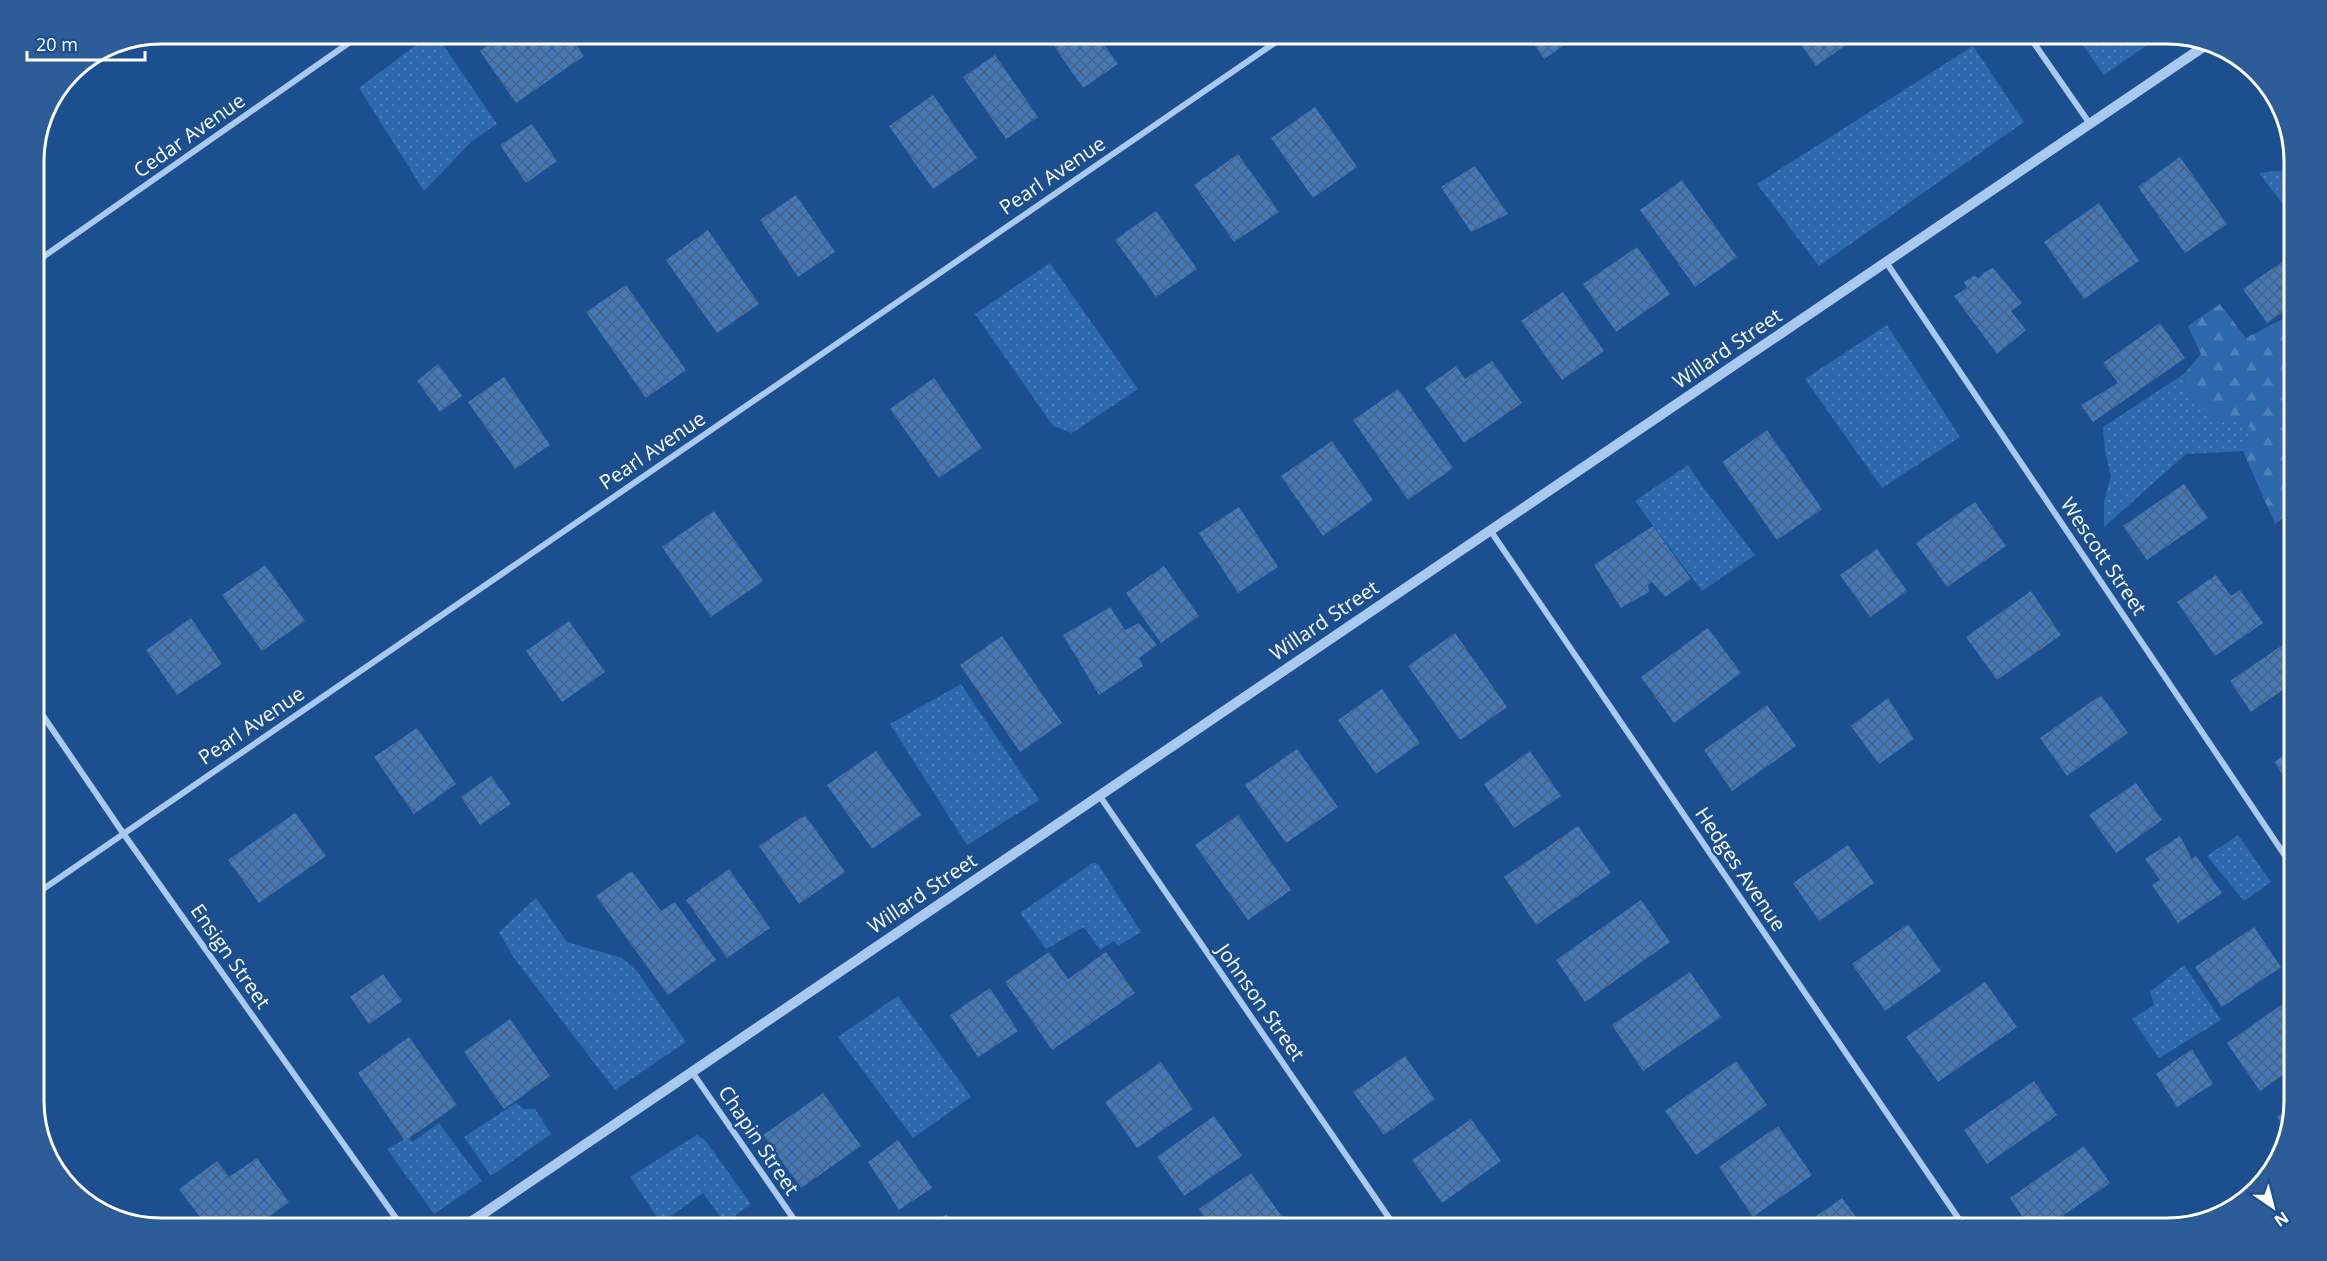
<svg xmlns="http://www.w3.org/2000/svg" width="2327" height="1261" font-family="'Open Sans',sans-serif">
	<defs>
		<pattern id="grass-dots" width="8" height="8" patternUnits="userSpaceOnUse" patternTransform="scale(1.5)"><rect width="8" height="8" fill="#2e69ad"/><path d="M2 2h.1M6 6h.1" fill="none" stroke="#4d80b9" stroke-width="1.8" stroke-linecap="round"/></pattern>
		<pattern id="forest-firs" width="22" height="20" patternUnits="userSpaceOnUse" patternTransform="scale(1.5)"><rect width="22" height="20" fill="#2e69ad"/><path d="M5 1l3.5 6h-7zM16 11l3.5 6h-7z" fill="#4d80b9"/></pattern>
		<pattern id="building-cross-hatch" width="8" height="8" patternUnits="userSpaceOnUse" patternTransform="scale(1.5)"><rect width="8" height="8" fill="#4478b7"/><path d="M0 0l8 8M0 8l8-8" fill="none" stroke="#486282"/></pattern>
	</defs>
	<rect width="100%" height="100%" fill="#1b4f8f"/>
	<g fill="url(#grass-dots)">
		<path d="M2074 33H2159L2157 38 2104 75Z"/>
		<path d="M429 35 442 43 497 124 472 141 424 191 359 88Z"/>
		<path d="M1973 46 2024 122 1819 266 1757 184Z"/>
		<path d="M2276 171 2294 172V219L2259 173Z"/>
		<path d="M1050 263 1138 389 1072 433 1053 426 975 314Z"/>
		<path d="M1887 325 1960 437 1882 488 1805 379Z"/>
		<path d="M2184 374 2187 393 2252 429 2243 451 2186 454 2104 527V501L2111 476 2105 451 2103 427Z"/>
		<path d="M1688 465 1702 486 1755 555 1702 591 1635 501Z"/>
		<path d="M961 684 1039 800 967 845 890 724Z"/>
		<path d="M2238 835 2271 882 2244 901 2207 856Z"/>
		<path d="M1095 863 1098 864 1141 932 1118 946 1114 941 1100 950 1084 927 1046 949 1020 913 1091 864Z"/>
		<path d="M536 898 567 942 622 958 637 971 686 1042 615 1090 514 958 499 932Z"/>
		<path d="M2184 965 2221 1020 2159 1058 2132 1019 2154 1005 2150 992Z"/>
		<path d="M898 996 971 1097 913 1138 838 1037Z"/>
		<path d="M516 1103 524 1109H535L551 1134 491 1176 464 1137Z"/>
		<path d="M439 1123 482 1181 434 1214 387 1149 409 1137 412 1142Z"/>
		<path d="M697 1135 705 1140 751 1204 725 1223 703 1193 661 1223 630 1177Z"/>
	</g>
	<path fill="url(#forest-firs)" d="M2220 304 2246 338 2294 313V509L2275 524 2243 451 2252 429 2238 422 2217 423 2187 393 2184 374 2201 354 2188 326Z"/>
	<g fill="url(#building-cross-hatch)">
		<path d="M505 33H568L584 56 516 103 480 51Z"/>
		<path d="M1045 33H1096L1118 64 1083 88Z"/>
		<path d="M1526 33H1582L1544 59Z"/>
		<path d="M1793 33H1863L1816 66Z"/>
		<path d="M995 55 1038 117 1006 139 963 77Z"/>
		<path d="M933 95 977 158 933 189 889 126Z"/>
		<path d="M1315 107 1357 167 1313 198 1271 138Z"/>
		<path d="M532 124 557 161 526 183 500 145Z"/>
		<path d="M1238 154 1279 212 1234 242 1194 185Z"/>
		<path d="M2180 157 2227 224 2185 253 2138 187Z"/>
		<path d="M1475 166 1508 214 1471 232 1441 187Z"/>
		<path d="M1682 180 1737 257 1695 287 1640 210Z"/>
		<path d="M796 195 835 252 798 277 760 220Z"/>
		<path d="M2099 203 2139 261 2084 299 2044 242Z"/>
		<path d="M1156 211 1197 269 1156 297 1115 240Z"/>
		<path d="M708 230 759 304 717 333 666 260Z"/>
		<path d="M1637 247 1670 294 1616 332 1583 284Z"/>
		<path d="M2292 255 2294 304 2267 323 2243 289Z"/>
		<path d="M1993 268 2022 303 2011 311 2026 330 1997 354 1954 296 1967 288 1964 282 1974 276 1979 278 1985 272Z"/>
		<path d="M626 285 686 370 646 398 586 312Z"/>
		<path d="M1563 292 1604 351 1562 380 1521 321Z"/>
		<path d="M2160 323 2185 358 2093 422 2081 405 2118 383 2103 363Z"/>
		<path d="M1492 361 1522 403 1464 443 1425 388 1456 366 1465 379Z"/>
		<path d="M438 364 462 396 440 412 417 381Z"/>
		<path d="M504 377 550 445 515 469 468 402Z"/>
		<path d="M934 378 982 448 939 478 890 409Z"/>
		<path d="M1398 389 1453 468 1408 500 1353 420Z"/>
		<path d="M1767 430 1822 509 1777 540 1722 462Z"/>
		<path d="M1332 441 1373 500 1323 536 1281 476Z"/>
		<path d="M2184 484 2208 518 2147 560 2123 526Z"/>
		<path d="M1975 502 2006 546 1947 587 1916 543Z"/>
		<path d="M1239 507 1278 567 1238 593 1199 533Z"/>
		<path d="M714 511 763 581 711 617 662 547Z"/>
		<path d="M1653 526 1691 579 1665 597 1652 582 1648 585 1649 592 1621 608 1594 565Z"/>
		<path d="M1877 549 1907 591 1870 617 1840 575Z"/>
		<path d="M265 565 305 621 262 651 222 595Z"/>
		<path d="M1164 566 1199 616 1161 643 1126 593Z"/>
		<path d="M2216 575 2231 596 2240 590 2263 623 2215 656 2177 602Z"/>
		<path d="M2031 591 2061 635 1997 680 1966 637Z"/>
		<path d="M1110 607 1125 630 1139 623 1157 645 1139 658 1143 666 1099 695 1063 635Z"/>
		<path d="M191 618 222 664 177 695 146 650Z"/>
		<path d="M569 621 605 672 562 702 526 651Z"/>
		<path d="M1708 628 1741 673 1674 723 1641 677Z"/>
		<path d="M1455 633 1507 707 1460 740 1408 666Z"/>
		<path d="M1002 636 1062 723 1020 752 960 665Z"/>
		<path d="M2294 637V682L2251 712 2230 681Z"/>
		<path d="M1382 689 1420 743 1376 774 1338 720Z"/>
		<path d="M2101 695 2128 733 2067 776 2040 738Z"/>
		<path d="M1888 698 1914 739 1879 764 1851 726Z"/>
		<path d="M1767 705 1796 746 1732 791 1704 750Z"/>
		<path d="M417 728 456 784 414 814 374 757Z"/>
		<path d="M2294 748V791L2274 762Z"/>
		<path d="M1297 749 1338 807 1286 843 1245 785Z"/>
		<path d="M876 751 921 815 872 849 827 785Z"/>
		<path d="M1530 751 1561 796 1514 828 1484 784Z"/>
		<path d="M491 776 511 804 480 825 461 797Z"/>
		<path d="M2136 783 2162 820 2116 853 2089 815Z"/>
		<path d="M295 813 326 856 259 903 228 860Z"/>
		<path d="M805 815 845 872 799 904 759 846Z"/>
		<path d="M1238 815 1291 890 1248 920 1195 845Z"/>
		<path d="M1578 826 1611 873 1536 925 1504 877Z"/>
		<path d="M2180 836 2192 859 2196 856 2222 893 2178 923 2152 885 2160 880 2145 859Z"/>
		<path d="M1848 845 1874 883 1819 921 1793 883Z"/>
		<path d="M729 869 770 928 727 958 686 900Z"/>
		<path d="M632 871 661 911 675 902 716 960 668 995 596 896Z"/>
		<path d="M1641 900 1670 942 1585 1002 1556 960Z"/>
		<path d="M1908 924 1941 971 1885 1011 1852 964Z"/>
		<path d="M2254 927 2281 967 2222 1007 2195 967Z"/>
		<path d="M1049 952 1068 979 1106 952 1135 993 1052 1050 1005 982Z"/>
		<path d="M1690 972 1721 1017 1643 1071 1612 1025Z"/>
		<path d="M383 974 402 1001 369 1024 350 997Z"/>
		<path d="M1985 982 2017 1027 1938 1082 1906 1037Z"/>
		<path d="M990 988 1018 1031 978 1057 950 1015Z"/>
		<path d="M2294 996V1067L2260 1091 2227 1043Z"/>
		<path d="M510 1019 550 1076 504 1109 464 1052Z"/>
		<path d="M409 1037 457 1105 405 1141 358 1073Z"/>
		<path d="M2192 1049 2213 1084 2177 1107 2156 1074Z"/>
		<path d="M1405 1056 1435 1099 1384 1135 1353 1092Z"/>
		<path d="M1736 1061 1767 1105 1696 1155 1665 1111Z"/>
		<path d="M1161 1062 1193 1109 1137 1148 1105 1102Z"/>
		<path d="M2034 1081 2057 1115 1987 1164 1964 1130Z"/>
		<path d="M823 1093 861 1146 801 1188 763 1135Z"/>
		<path d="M2293 1105 2287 1131 2277 1117Z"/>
		<path d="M1214 1116 1242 1156 1184 1196 1157 1157Z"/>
		<path d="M1471 1119 1501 1161 1442 1203 1412 1160Z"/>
		<path d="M1778 1126 1812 1175 1753 1217 1719 1167Z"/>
		<path d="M898 1140 932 1188 899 1210 868 1162Z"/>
		<path d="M2084 1146 2110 1183 2045 1228H2030L2010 1198Z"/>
		<path d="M257 1158 289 1202 254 1228H208L179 1189 217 1161 229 1177Z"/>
		<path d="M1251 1173 1290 1228H1227L1225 1225 1221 1228H1212L1199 1209Z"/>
		<path d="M1842 1198 1864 1228H1799Z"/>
		<path d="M946 1214 956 1228H926Z"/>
		<path d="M2125 1219 2131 1228H2113Z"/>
	</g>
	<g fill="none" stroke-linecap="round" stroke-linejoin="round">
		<g stroke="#a9c9ee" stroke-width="6">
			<path d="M2027 33 2090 124"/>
			<path d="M1886 262 2294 869"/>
			<path d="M33 264 363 33"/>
			<path d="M1490 530 1965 1228"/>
			<path d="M33 701 123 833 403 1228"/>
			<path d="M1099 795 1396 1228"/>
			<path d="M33 896 1289 33"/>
			<path d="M692 1072 800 1228"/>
		</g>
		<path stroke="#a9c9ee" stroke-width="10" d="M462 1228 2209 43"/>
	</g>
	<g text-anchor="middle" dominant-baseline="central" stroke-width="5" stroke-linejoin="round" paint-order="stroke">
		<g font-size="20" fill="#fff" stroke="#1b4f8f">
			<text transform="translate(189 135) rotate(-35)">Cedar Avenue</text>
			<text transform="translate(1052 175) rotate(-34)">Pearl Avenue</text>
			<text transform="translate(1727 348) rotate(-34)">Willard Street</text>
			<text transform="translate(652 450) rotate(-34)">Pearl Avenue</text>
			<text transform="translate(2104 556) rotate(56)">Wescott Street</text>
			<text transform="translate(1324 620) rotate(-34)">Willard Street</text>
			<text transform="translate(251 725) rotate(-34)">Pearl Avenue</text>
			<text transform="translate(1741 869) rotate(56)">Hedges Avenue</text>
			<text transform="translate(922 893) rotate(-34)">Willard Street</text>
			<text transform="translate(231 956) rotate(55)">Ensign Street</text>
			<text transform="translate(1261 1002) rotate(55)">Johnson Street</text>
			<text transform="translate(759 1140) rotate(56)">Chapin Street</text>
		</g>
	</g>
	<path d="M0 0H2327V1261H0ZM161 44H2167A117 117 0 0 1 2284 161V1101A117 117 0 0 1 2167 1218H161A117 117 0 0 1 44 1101V161A117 117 0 0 1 161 44Z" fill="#2d5d98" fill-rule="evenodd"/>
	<path fill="none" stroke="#fff" stroke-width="3" d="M161 44H2167A117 117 0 0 1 2284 161V1101A117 117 0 0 1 2167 1218H161A117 117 0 0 1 44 1101V161A117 117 0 0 1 161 44Z"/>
	<g transform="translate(2273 1207) rotate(145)" stroke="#1b4f8f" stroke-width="4.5" paint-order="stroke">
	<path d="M0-4.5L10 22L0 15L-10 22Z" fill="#ffffff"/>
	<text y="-9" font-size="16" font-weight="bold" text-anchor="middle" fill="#ffffff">N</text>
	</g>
	<path d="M27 51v9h118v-9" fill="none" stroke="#ffffff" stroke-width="3"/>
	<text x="36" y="51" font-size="18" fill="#ffffff" stroke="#1b4f8f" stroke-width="4.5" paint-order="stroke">20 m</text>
</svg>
